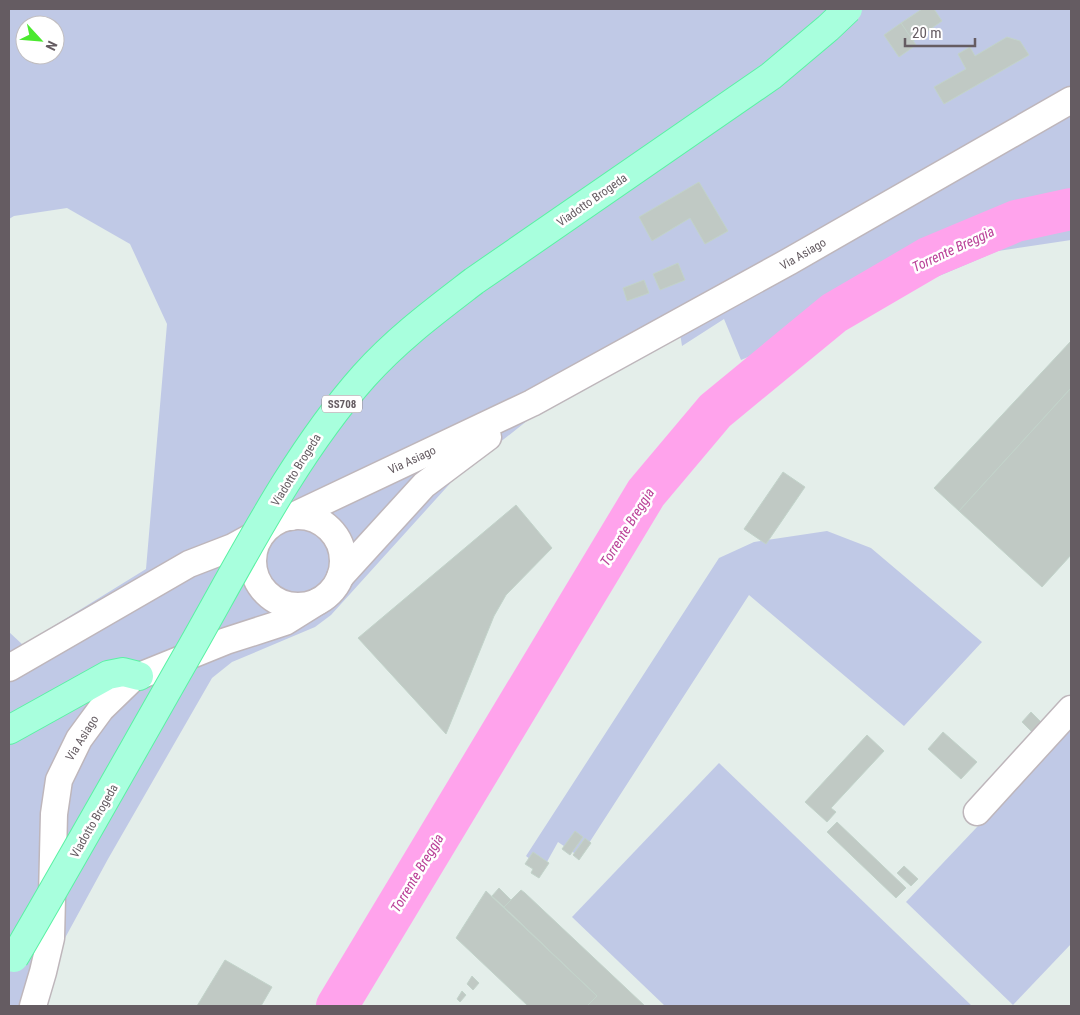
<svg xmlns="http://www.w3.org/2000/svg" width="1080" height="1015" font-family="'Roboto Condensed',sans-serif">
	<rect width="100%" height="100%" fill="#e4eeea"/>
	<g fill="#c0c9e6" fill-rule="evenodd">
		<path d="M9 9H1071V240L998 251 741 360 724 319 682 346 680 333 547 405 455 478 331 615 315 627 232 662 212 678 108 859 28 1006H9V632L23 645 146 569 167 324 130 244 67 208 14 216 9 219ZM25 25H55V55H25Z"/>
		<path d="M827 531 871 548 982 642 904 726 749 595 580 857 558 842 543 869 526 856 719 558 754 542Z"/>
		<path d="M1071 731V944L1013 1005 906 902 1067 732Z"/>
		<path d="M719 763 972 1006H665L572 917Z"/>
	</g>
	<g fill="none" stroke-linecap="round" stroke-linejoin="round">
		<path stroke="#ffa3ec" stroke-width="42" d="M337 1006 646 493 715 411 834 313 930 257 1016 221 1071 209"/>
	</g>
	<g fill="#c0c9c4" stroke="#c2d3ca">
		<path d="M922 9H934L942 21 913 41 901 23Z"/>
		<path d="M901 23 916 45 899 57 884 35Z"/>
		<path d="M1007 37 1020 41 1029 55 944 104 934 87 966 69 958 54 970 47 975 56Z"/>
		<path d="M699 182 728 231 705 244 690 218 652 241 639 217Z"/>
		<path d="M678 263 685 280 660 290 653 274Z"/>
		<path d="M644 280 649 293 627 301 623 288Z"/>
		<path d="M1071 341V388L959 511 934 488Z"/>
		<path d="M1071 388V555L1042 587 959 511Z"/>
		<path d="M783 472 805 487 766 544 744 529Z"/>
		<path d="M516 505 552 548 506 595 494 616 446 734 358 638Z"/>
		<path d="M1031 712 1042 723 1032 732 1022 722Z"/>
		<path d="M943 732 977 762 961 779 928 749Z"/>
		<path d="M867 735 884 751 831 808 836 812 827 822 805 802Z"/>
		<path d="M837 822 906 888 896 898 827 832Z"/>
		<path d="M575 831 583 837 570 855 562 849Z"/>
		<path d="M585 838 591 843 579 860 573 855Z"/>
		<path d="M533 852 549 863 539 878 531 873 533 869 525 864Z"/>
		<path d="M904 866 918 879 911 886 897 873Z"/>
		<path d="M499 888 511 900 504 907 492 896Z"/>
		<path d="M521 890 525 893 645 1006H587L597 996 504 907Z"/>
		<path d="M486 891 597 996 587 1006H528L456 938Z"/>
		<path d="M225 960 272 987 261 1006H197Z"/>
		<path d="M472 976 479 983 473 990 467 984Z"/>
		<path d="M462 991 466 995 460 1002 457 999Z"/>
	</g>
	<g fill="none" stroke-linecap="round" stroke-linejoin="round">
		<g stroke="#beb6bb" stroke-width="29">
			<g id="minor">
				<circle cx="298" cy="561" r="45"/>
				<path d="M291 517 532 403 790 261 1071 100"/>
				<path d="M340 577 424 485 488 437"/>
				<path d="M9 668 189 564 233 547 264 530"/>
				<path d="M977 812 1071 709"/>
				<path d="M33 1006 43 972 51 938 54 814 59 780 79 739 101 709 132 679 226 641 285 622 317 602"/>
			</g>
		</g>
		<g stroke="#5af2a4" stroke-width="30">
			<path id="major" d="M9 730 108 675 123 672 139 676"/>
		</g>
		<use href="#minor" stroke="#fff" stroke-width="26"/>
		<use href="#major" stroke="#a8ffdd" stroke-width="28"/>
		<g stroke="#5af2a4" stroke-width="30" stroke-linecap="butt">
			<path id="major-bridge" d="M14 958C72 859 128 759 185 659 239 565 292 457 364 376 397 339 435 311 474 281L771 76 828 28 848 9"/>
		</g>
		<use href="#major-bridge" stroke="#a8ffdd" stroke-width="28"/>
	</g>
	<g text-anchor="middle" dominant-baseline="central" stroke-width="5" stroke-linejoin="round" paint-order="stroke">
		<rect fill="#fff" stroke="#938d91" stroke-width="1" x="322" y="395.5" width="40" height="17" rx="4"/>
		<g font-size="11" font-weight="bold" fill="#655c62">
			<text x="342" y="404">SS708</text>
		</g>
		<g font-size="12" fill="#655c62" stroke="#fff">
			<text transform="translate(592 200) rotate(-35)">Viadotto Brogeda</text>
			<text transform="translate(803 254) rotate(-30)">Via Asiago</text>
			<text transform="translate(412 460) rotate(-25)">Via Asiago</text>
			<text transform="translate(296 470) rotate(-58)">Viadotto Brogeda</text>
			<text transform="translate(82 738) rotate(-58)">Via Asiago</text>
			<text transform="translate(94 821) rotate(-60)">Viadotto Brogeda</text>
		</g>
		<g font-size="14" font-style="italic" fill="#ba4298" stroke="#fff">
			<text transform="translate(953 249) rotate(-25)">Torrente Breggia</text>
			<text transform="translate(627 527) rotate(-58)">Torrente Breggia</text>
			<text transform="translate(417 873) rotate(-59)">Torrente Breggia</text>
		</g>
	</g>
	<rect width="1080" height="1015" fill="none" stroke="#655c62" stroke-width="20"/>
	<g transform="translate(40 40) rotate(116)"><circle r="24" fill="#ffffff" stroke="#c1bec0"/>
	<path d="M0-4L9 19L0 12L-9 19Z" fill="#4be92f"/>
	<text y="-8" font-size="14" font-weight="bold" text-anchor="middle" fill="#655c62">N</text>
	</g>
	<path d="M905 38v8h70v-8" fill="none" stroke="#655c62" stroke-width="2.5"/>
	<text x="912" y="38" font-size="15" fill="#655c62" stroke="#ffffff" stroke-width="4" paint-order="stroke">20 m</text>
</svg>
